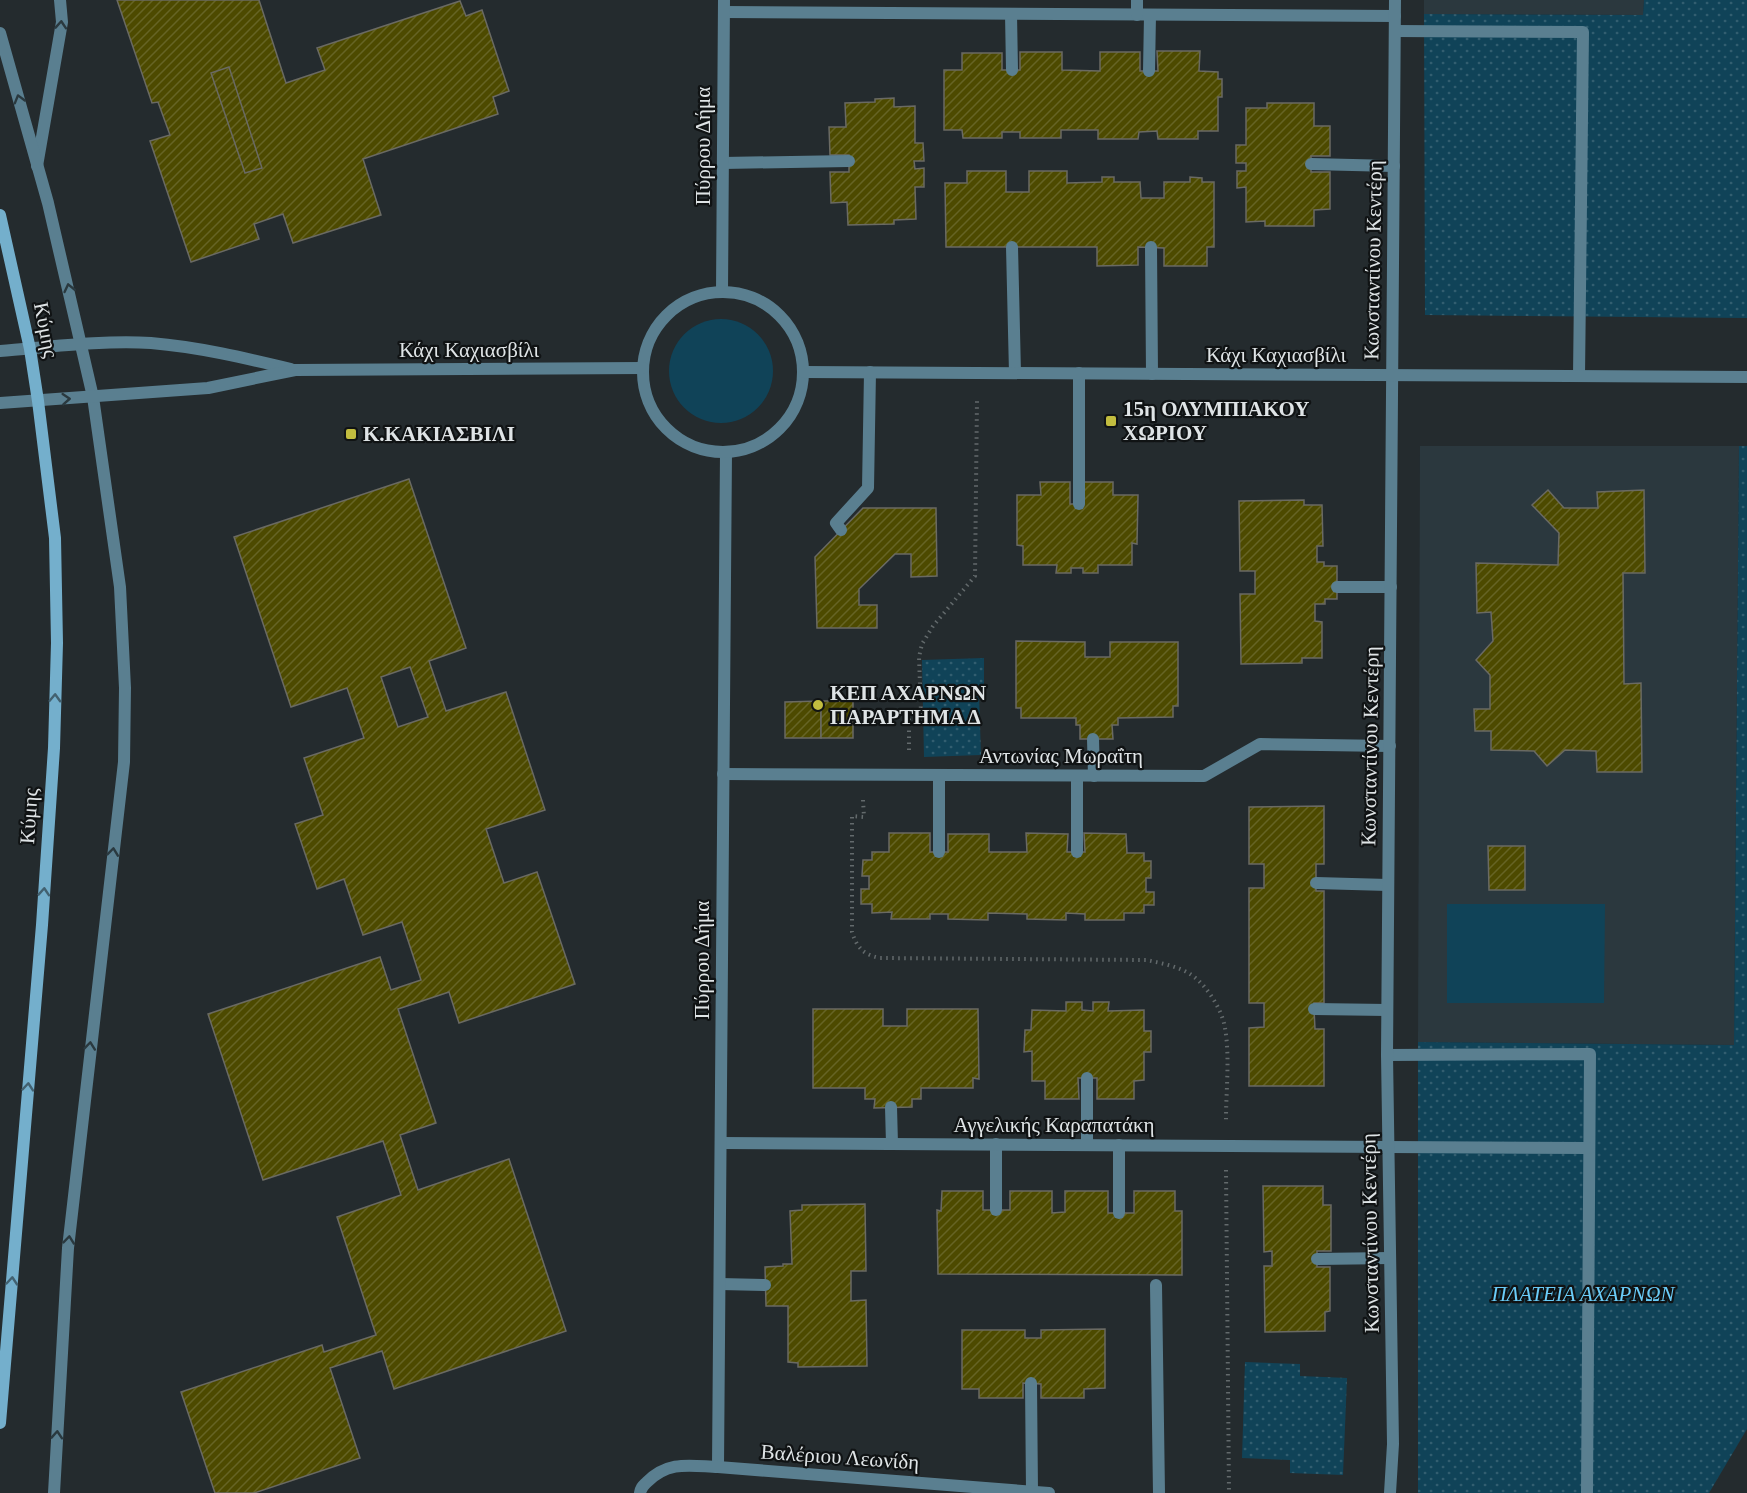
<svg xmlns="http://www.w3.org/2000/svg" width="1747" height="1493" font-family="Georgia,serif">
	<defs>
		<pattern id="park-dots" width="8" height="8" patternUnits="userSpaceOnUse" patternTransform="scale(1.5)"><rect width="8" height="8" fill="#104358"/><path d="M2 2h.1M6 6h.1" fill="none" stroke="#325e70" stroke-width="1.8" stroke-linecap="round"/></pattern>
		<pattern id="building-hatch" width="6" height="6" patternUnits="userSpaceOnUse" patternTransform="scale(1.5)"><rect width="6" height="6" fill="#4d4a00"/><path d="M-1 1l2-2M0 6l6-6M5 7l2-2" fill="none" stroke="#666425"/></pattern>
	</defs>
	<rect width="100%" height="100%" fill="#242b2e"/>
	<g fill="#2b383e">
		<path d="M1424 0H1644L1643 15 1424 14Z"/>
		<path d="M1420 446H1739L1734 1045 1418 1042Z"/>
	</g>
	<g fill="#104358">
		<circle cx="721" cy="371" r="52"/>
		<path d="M1447 904H1605L1604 1003H1447Z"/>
	</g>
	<g fill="url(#park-dots)">
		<path d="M1644 0H1747V318L1425 315 1424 14 1643 15Z"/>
		<path d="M1739 446H1747V1429L1709 1493H1418V1042L1734 1045Z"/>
		<path d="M984 658V694L979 695 981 755 924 757 922 660Z"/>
		<path d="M1245 1362 1300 1364V1376L1347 1378 1343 1475 1290 1473V1460L1242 1458Z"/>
	</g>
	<g fill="url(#building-hatch)" stroke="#6a6a63" stroke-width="1.5" fill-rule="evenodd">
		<path d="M117 0H259L286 83 325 70 317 48 460 1 466 16 482 10 509 91 493 97 498 114 363 159 381 215 293 243 283 214 254 224 259 239 191 262 150 141 170 135 158 102 152 103Z"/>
		<path d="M1157 51H1200L1199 71 1218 72V79H1222V97H1218V131H1198V139H1158L1157 131 1139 132 1138 139H1098V130H1061V138H1020V132H1002V138H963L962 130H944V70H962V53H1002V70H1020V52H1062V70L1100 71V52H1140V71H1158Z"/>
		<path d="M229 67 262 168 245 173 211 73Z"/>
		<path d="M894 98V107L915 106V143H923L924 161H914L915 169 924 168V187H915L916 219 894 220V224L848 225 847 202 831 203 830 172H849V155H830L829 127H846L845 103 875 102V99Z"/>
		<path d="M1267 103H1314V126H1330V156H1311V172H1330V209L1314 210V226H1265V221L1246 222V187L1237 188V171H1246V163H1236V145H1246V108H1267Z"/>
		<path d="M967 171H1006V192H1029V171H1067V183L1102 182V177H1114V182H1140L1141 198H1164V182H1190V177L1202 178V182H1214V247H1207V266H1164V248L1138 247V265L1097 266V247H946L945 183H967Z"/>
		<path d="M409 479 466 648 429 661 446 711 506 692 545 810 486 829 504 883 537 872 575 984 459 1023 449 992 398 1009 436 1123 400 1135 418 1190 509 1159 566 1331 394 1389 382 1351 330 1368 360 1458 254 1493H215L181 1392 322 1345 324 1352 376 1335 337 1217 401 1195 383 1141 263 1180 208 1014 380 957 391 990 421 980 402 922 363 935 344 879 317 889 295 824 323 815 304 758 364 738 347 688 291 707 234 537ZM410 667 428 717 398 727 381 677Z"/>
		<path d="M1040 482H1070V504H1084V482H1113V495H1138L1137 544 1132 543V565H1098V573H1083V568H1071V573H1056L1057 565H1023V546L1017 545V495H1041Z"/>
		<path d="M1548 490 1564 508H1598L1597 492 1644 490 1645 573H1623L1624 684 1641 683 1642 772H1597L1596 751 1565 750 1547 766 1534 751 1491 750V731H1475L1474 709H1490V675L1476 660 1493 641 1491 612 1477 613 1476 563 1558 565 1559 533 1532 505Z"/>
		<path d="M1304 500V505H1322L1323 546H1317V562H1324V566H1337V599H1325V604H1315V621L1322 622V658H1302V663L1241 664 1240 594H1255V571H1240L1239 501Z"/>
		<path d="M863 508H936L937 576 911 577V554H895L859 589V605H877V628H817L815 557Z"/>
		<path d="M1016 641 1085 642V657H1110V642H1178V706H1173V717L1118 718V725H1112L1113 739H1080V725H1076V718H1021V708H1016Z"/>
		<path d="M821 701V738H785V702Z"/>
		<rect x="821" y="701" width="32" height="37"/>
		<path d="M1324 806V864H1316V891H1324V1003H1314V1009L1315 1029H1324V1086H1249V1028L1264 1027V1003H1249V888H1264V864H1249V807Z"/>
		<path d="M889 833H930V852H948V834H989V852H1027L1026 833 1068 834 1067 852H1085L1084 833 1126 834 1127 853H1144V861H1151V878H1146V892H1154V905H1144V913H1124V920H1085V914L1066 913V920L1027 919V914L988 913V920L948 919V914H930V919H891L892 912 872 913V904H861V889H869V876H862L863 860H872V852H889Z"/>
		<path d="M1488 846H1525V890H1489Z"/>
		<path d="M1066 1002H1082V1010L1093 1011V1002H1109L1108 1011 1144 1010V1031H1151V1052H1144V1080L1134 1081V1099H1097V1078H1078L1079 1099H1045V1081H1032V1051L1024 1052 1025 1030H1031L1032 1010 1066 1011Z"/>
		<path d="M813 1009H883V1026H907V1009H978L979 1079 973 1078V1088H921V1099H912V1107L874 1108 875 1099H865V1088H813Z"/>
		<path d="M1263 1186H1323V1205H1331V1251H1317V1267H1330V1311L1325 1312V1331L1265 1332 1264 1266H1272V1251L1264 1252Z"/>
		<path d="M942 1191H983V1210H1010V1191H1052V1213L1065 1212V1191H1108V1213H1134V1191H1175V1211H1182V1275L938 1274 937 1210 941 1211Z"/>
		<path d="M865 1204 866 1271H851V1301L866 1300 867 1366 798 1367V1363L788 1362V1306H766L765 1267 783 1266V1264H792L790 1211 802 1210V1205Z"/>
		<path d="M1105 1329V1388L1084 1389V1398H1041V1384L1023 1383V1398H979V1389H962V1330H1025V1338H1041V1330Z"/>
	</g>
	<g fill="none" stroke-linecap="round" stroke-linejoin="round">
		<g stroke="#636a6c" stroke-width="4" stroke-dasharray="1.5 4.5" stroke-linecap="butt">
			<path d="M909 750V713H921L919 657 922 644 933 626 975 576 977 399"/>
			<path d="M863 800 864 817 852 816V932C857 948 864 955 880 958L1146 960C1161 963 1177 966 1190 974 1206 984 1222 1009 1225 1028 1230 1057 1226 1090 1226 1120"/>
			<path d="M1226 1170 1229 1493"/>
		</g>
		<g stroke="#5a7f90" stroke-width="12">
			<path d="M37 166 62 22 60 0"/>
			<path d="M1156 1285 1159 1493"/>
		</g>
		<g stroke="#5a7f90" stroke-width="12">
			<path d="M1011 14 1012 70"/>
			<path d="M1395 31 1583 32 1579 376"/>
			<path d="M1149 71 1150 15"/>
			<path d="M723 163 849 161"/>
			<path d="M1311 164 1394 166"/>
			<path d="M1012 247 1015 373"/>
			<path d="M1151 247 1152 374"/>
			<path d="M1079 373V504"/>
			<path d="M841 530 836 523 868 488 870 372"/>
			<path d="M1337 587H1391"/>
			<path d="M1093 739 1094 776"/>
			<path d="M939 852V775"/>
			<path d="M1077 852V776"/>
			<path d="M1316 883 1388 885"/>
			<path d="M1314 1009 1387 1010"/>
			<path d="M1387 1055 1590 1054 1587 1493"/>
			<path d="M1087 1078V1145"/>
			<path d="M891 1107 892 1144"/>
			<path d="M996 1144V1210"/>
			<path d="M1119 1145V1213"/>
			<path d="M1388 1147 1589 1148"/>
			<path d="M1317 1259 1390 1258"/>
			<path d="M720 1284 765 1285"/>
			<path d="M1031 1383 1032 1492"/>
		</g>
		<g stroke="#5a7f90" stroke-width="12">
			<path d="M724 12 1395 16"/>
			<path d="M1137 15V0"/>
			<path d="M722 292 724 0"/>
			<path d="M723 774 1204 776 1260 744 1390 746"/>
			<path d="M721 1143 1388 1147"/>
			<path d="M718 1467 726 452"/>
			<path d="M640 1493C641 1487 643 1486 647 1482 669 1460 691 1466 718 1467L1049 1493"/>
			<path d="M1390 1493 1393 1444 1387 1055 1395 0"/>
		</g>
		<g stroke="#5a7f90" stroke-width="12">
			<path d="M0 33 48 203 93 397 120 587 125 688 124 762 68 1248 54 1493"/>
			<circle cx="723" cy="372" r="80"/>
			<path d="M0 351C50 347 102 340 151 343 199 347 245 358 291 369"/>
			<path d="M804 372 1747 377"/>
			<path d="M0 403 208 388 295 370 643 368"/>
		</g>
		<path stroke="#74afcc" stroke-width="12" d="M0 215 30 349 38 401 55 538 57 643 54 748 42 925 0 1423"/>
	</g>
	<defs><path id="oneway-chevron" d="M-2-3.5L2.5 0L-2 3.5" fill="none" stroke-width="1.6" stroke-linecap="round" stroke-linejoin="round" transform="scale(1.5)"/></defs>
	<g stroke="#2a393f">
		<use href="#oneway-chevron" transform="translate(61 25) rotate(-86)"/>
		<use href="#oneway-chevron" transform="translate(19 99) rotate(-106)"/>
		<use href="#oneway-chevron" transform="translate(69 288) rotate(-103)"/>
		<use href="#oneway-chevron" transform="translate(66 399) rotate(-4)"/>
		<use href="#oneway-chevron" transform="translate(113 852) rotate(-83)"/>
		<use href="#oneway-chevron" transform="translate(90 1046) rotate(-84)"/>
		<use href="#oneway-chevron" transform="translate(69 1240) rotate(-84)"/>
		<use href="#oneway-chevron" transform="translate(57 1435) rotate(-86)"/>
	</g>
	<g stroke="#426170">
		<use href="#oneway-chevron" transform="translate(55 698) rotate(-88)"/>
		<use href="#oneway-chevron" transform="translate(44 892) rotate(-86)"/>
		<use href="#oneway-chevron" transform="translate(28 1087) rotate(-85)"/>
		<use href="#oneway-chevron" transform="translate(12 1281) rotate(-85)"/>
	</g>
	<g fill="#c2bd3f" stroke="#101314" stroke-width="2">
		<rect x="1105" y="415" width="12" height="12" rx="3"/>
		<rect x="345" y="428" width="12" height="12" rx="3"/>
		<circle cx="818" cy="705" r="6"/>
	</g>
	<g text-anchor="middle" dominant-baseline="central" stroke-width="4.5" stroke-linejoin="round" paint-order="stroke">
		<g font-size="21" fill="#dfe4e6" stroke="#101314">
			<text transform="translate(703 146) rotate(-90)">Πύρρου Δήμα</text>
			<text transform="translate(1373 260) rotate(-89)">Κωνσταντίνου Κεντέρη</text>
			<text transform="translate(46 330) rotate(79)">Κύμης</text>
			<text x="469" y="350">Κάχι Καχιασβίλι</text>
			<text x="1276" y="355">Κάχι Καχιασβίλι</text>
			<text transform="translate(1370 746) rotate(-89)">Κωνσταντίνου Κεντέρη</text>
			<text x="1061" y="756">Αντωνίας Μωραΐτη</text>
			<text transform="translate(29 816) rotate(-86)">Κύμης</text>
			<text transform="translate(702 960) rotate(-90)">Πύρρου Δήμα</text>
			<text x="1054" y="1125">Αγγελικής Καραπατάκη</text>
			<text transform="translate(1370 1233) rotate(-91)">Κωνσταντίνου Κεντέρη</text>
			<text transform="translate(840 1457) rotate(4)">Βαλέριου Λεωνίδη</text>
		</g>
		<g font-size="21" font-weight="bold" fill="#dfe4e6" stroke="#101314" text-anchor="start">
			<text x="1123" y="409">15η ΟΛΥΜΠΙΑΚΟΥ<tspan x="1123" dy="24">ΧΩΡΙΟΥ</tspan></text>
			<text x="363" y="434">Κ.ΚΑΚΙΑΣΒΙΛΙ</text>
			<text x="830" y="693">ΚΕΠ ΑΧΑΡΝΩΝ<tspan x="830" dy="24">ΠΑΡΑΡΤΗΜΑ Δ</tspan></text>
		</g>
		<g font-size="21" font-style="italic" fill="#6accf8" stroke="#101314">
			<text x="1583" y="1294">ΠΛΑΤΕΙΑ ΑΧΑΡΝΩΝ</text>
		</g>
	</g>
</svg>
